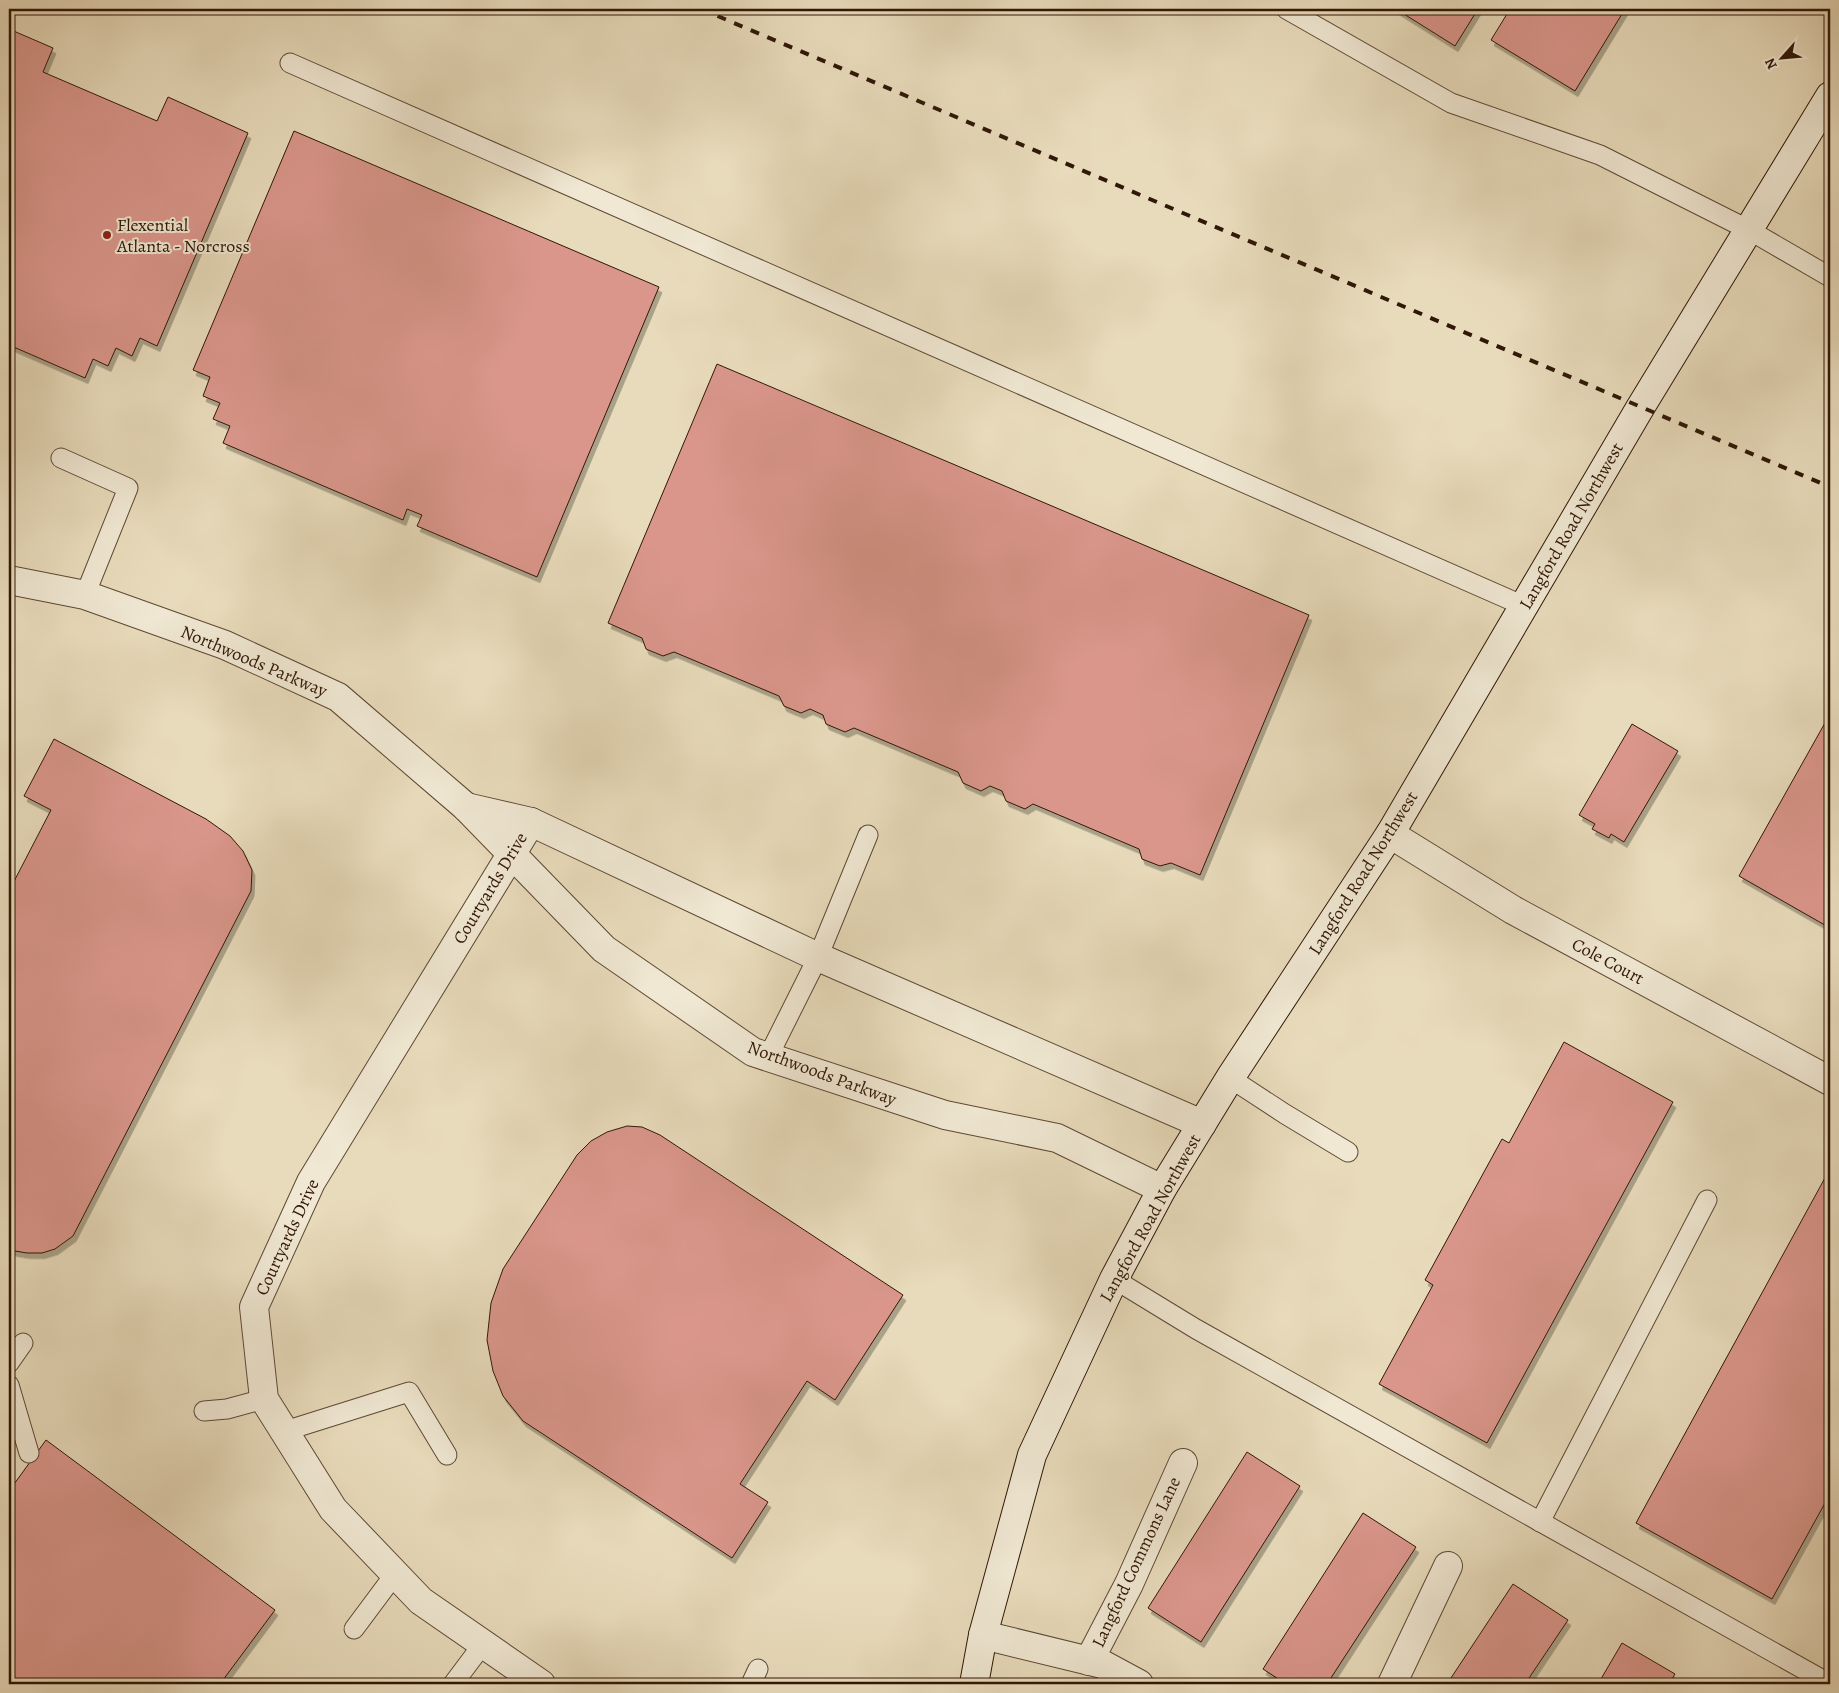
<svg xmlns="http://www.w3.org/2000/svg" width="1839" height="1693" font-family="Alegreya,serif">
	<defs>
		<filter id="shadow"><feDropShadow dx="3" dy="5.5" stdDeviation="0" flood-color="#0004"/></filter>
	</defs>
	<rect width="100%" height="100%" fill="#e8dbbb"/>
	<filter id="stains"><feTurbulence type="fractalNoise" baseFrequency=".004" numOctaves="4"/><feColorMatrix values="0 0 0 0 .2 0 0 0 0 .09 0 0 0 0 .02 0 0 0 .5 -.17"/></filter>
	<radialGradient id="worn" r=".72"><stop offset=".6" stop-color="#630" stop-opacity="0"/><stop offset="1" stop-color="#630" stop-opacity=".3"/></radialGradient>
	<g fill="#da968b" stroke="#301707" filter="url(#shadow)">
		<path d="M1396 9H1478L1455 46Z"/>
		<path d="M1510 9H1625L1575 91 1491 40Z"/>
		<path d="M9 29 53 48 43 72 157 121 168 97 248 133 157 346 140 338 132 356 116 348 108 366 93 359 85 378 9 345Z"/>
		<path d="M294 131 659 287 537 577 417 526 422 515 407 509 403 520 223 443 230 426 213 419 220 403 203 396 210 377 193 370Z"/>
		<path d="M717 364 1309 615 1200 875 1171 863 1160 866 1142 859 1139 849 1033 804 1025 809 1006 801 1002 791 990 786 981 791 963 783 958 772 854 728 845 732 826 724 823 715 810 709 801 713 784 706 779 696 674 652 663 656 646 649 642 638 608 623Z"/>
		<path d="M1830 714V928L1739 876Z"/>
		<path d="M1632 724 1678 751 1624 842 1611 834 1609 838 1592 829 1595 824 1579 815Z"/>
		<path d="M54 739 206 819 230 836 243 851 252 870 251 891 73 1236 55 1249 42 1253H27L9 1250V891L51 810 24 796Z"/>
		<path d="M1564 1042 1673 1102 1487 1443 1379 1384 1433 1285 1425 1280 1502 1139 1509 1143Z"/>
		<path d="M627 1126 642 1127 660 1135 903 1295 835 1400 807 1381 740 1484 768 1502 732 1558 523 1421 503 1396 493 1371 487 1340 491 1303 503 1269 577 1155 591 1141 607 1132Z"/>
		<path d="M1826 1176 1830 1178V1494L1772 1599 1636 1523Z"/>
		<path d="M46 1440 275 1610 220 1684H9V1550L12 1546 9 1543V1491Z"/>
		<path d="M1247 1452 1300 1486 1201 1642 1148 1608Z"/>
		<path d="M1363 1513 1416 1547 1327 1684H1286L1263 1669Z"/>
		<path d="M1513 1584 1568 1620 1525 1684H1447Z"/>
		<path d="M1622 1643 1675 1674 1669 1684H1598Z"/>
	</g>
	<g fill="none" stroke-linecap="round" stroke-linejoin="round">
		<g stroke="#5e4834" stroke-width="21">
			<g id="lane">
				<path d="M1286 9 1451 103 1600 155 1749 230 1830 277"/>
				<path d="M290 63 1524 606"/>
				<path d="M61 458 128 488 85 595"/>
				<path d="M768 1057 818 957 868 835"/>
				<path d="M1230 1078 1285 1114 1348 1152"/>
				<path d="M1114 1279 1196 1329 1830 1684"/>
				<path d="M9 1363 23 1343"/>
				<path d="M9 1385 29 1453"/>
				<path d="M204 1411 227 1409 264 1399"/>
				<path d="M285 1431 409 1392 447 1455"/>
				<path d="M1540 1522 1707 1200"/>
				<path d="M354 1629 395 1574"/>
				<path d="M453 1684 483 1644"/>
				<path d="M751 1684 758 1669"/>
			</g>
		</g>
		<g stroke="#5e4834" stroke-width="30">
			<g id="street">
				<path d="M9 580 85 595 225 645 338 697 466 807 604 949 753 1052 945 1115 1057 1138 1162 1189"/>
				<path d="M466 807 531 822 818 957 1202 1124"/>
				<path d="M531 822 311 1182 254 1307 264 1399 333 1509 421 1601 541 1684"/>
				<path d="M1390 834 1513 910 1830 1081"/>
				<path d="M983 1635 1102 1664 1139 1684"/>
				<path d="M1089 1661 1129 1584 1183 1463"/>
				<path d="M1392 1684 1448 1566"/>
			</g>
		</g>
		<g stroke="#301707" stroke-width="30">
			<path id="secondary" d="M974 1684 983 1635 1032 1455 1114 1279 1162 1189 1230 1078 1390 834 1640 408 1830 96"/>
		</g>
		<use href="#lane" stroke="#f0e8d3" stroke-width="19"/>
		<use href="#street" stroke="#f0e8d3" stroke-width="28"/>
		<use href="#secondary" stroke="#f0e8d3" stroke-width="28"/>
		<path stroke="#301707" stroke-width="4" stroke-dasharray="9 9" stroke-linecap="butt" d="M701 9 1830 487"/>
	</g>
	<circle fill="#8f2418" stroke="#f0e8d3" stroke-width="2" cx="107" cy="235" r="5"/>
	<g text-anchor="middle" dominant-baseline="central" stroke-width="4" stroke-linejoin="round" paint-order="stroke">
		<g font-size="18" fill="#301707" stroke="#f0e8d3" text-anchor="start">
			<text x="117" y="225">Flexential<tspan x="117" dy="21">Atlanta - Norcross</tspan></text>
		</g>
		<g font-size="18" fill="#301707" stroke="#f0e8d3">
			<text transform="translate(1571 526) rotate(-60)">Langford Road Northwest</text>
			<text transform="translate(254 661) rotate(23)">Northwoods Parkway</text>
			<text transform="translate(1363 873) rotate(-58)">Langford Road Northwest</text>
			<text transform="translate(490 888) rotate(-59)">Courtyards Drive</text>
			<text transform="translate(1608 961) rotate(28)">Cole Court</text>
			<text transform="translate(822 1073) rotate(20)">Northwoods Parkway</text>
			<text transform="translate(1150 1218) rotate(-61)">Langford Road Northwest</text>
			<text transform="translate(287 1237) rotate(-65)">Courtyards Drive</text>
			<text transform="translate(1136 1562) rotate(-65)">Langford Commons Lane</text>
		</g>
	</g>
	<rect width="1839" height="1693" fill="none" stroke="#e8dbbb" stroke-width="30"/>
	<rect x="10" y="10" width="1819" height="1673" fill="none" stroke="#301707" stroke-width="2.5"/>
	<rect x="15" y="15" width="1809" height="1663" fill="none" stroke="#301707"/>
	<g transform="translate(1782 58) rotate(243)" stroke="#f0e8d3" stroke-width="4" paint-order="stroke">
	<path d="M0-4L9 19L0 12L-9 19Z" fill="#301707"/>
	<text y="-8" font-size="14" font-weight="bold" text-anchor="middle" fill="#301707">N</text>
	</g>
	<rect width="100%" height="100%" filter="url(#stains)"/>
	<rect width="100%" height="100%" fill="url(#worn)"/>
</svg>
